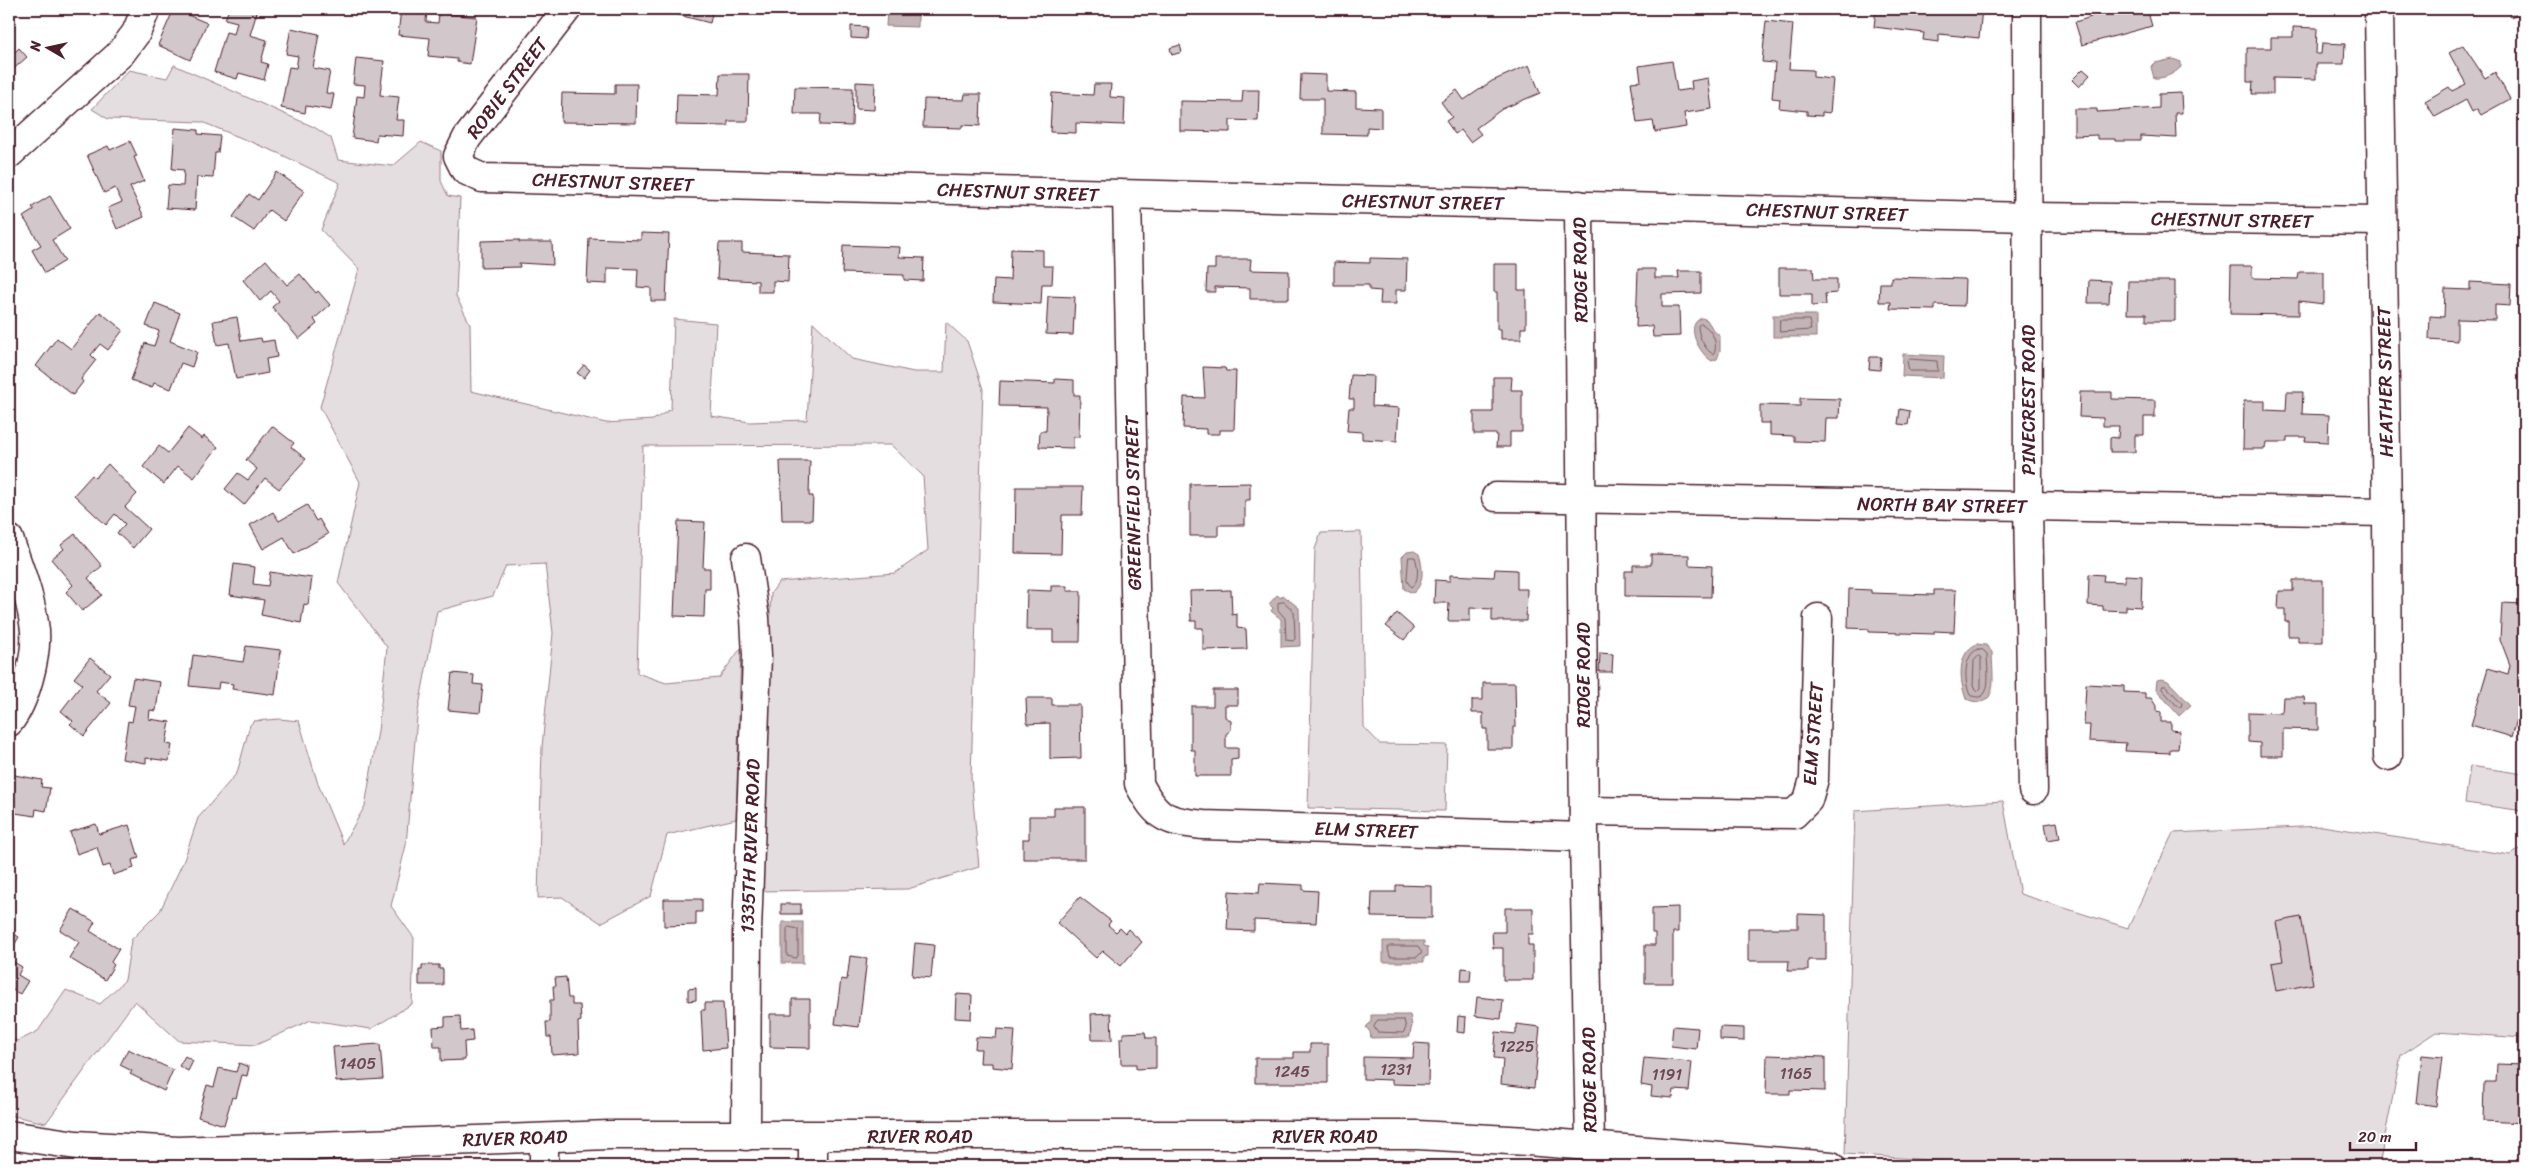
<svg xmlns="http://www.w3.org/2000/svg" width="2533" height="1175" font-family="Sriracha,sans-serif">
	<rect width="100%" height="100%" fill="#fff"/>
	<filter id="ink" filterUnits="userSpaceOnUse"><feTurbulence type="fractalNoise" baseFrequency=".02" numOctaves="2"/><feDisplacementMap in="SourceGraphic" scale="10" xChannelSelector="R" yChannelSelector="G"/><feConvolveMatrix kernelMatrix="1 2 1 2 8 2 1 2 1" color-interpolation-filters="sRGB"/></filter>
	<g filter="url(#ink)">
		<g fill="#e5dee0" stroke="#987e86">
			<path d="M174 65 314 127 331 138 338 160 393 166 421 142 441 151V181L448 196 460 198 456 296 470 324 471 391 606 423 653 420 671 409 674 319 716 323 711 416 750 422 807 420 813 322 852 359 914 372H944L946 322 967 341 983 389 971 777 979 867 908 889 755 891 771 593 779 582 895 573 928 550 923 476 891 445 643 446 637 673 666 683 719 678 741 648 736 819 667 835 651 896 601 923 562 897 538 898 542 747 553 633 545 564 506 566 493 596 437 611 417 717 406 845 391 906 414 938 412 1004 371 1029 311 1020 256 1045 179 1041 135 1001 46 1123 9 1115V1038L18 1041 38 1031 66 990 100 1004 125 980 131 940 160 911 184 860 198 818 237 773 250 725 254 721 279 719 299 721 318 784 343 844 365 806 378 731 387 647 338 583 360 482 320 407 359 269 321 230 340 183 278 153 202 122 108 119 92 109 129 70 167 78Z"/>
			<path d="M1361 532 1364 727 1380 744 1447 745 1445 811 1308 808 1315 549 1321 533Z"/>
			<path d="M2470 766 2524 774V811L2465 803Z"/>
			<path d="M2003 801 2020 894 2128 928 2173 833 2322 826 2510 855 2524 847V1038L2436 1032 2401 1055 2379 1166H2014L1845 1154 1855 811Z"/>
		</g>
		<g fill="#c1b3b6" stroke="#91787e">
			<path d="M887 11 918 12V27L886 26Z"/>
			<path d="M2173 59 2181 62V67C2174 74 2164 79 2154 78L2151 67 2155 63Z"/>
			<rect x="1773" y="315" width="43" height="22"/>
			<path d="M1702 318 1707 320 1714 331 1720 336V351L1717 359 1712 361C1700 355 1683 324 1702 318Z"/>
			<path d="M1903 354 1944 356 1943 378 1902 376Z"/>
			<path d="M1414 551 1419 554C1423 567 1425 584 1413 593L1404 589 1402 557 1407 552Z"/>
			<path d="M1277 595 1281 598 1283 595 1299 608 1300 646 1281 647V619L1271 611 1273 608 1269 604Z"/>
			<path d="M1977 644 1986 645 1992 652C1992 674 2001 713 1966 699 1959 680 1957 652 1977 644Z"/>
			<path d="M2162 679 2168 681 2191 705 2179 716 2156 689 2157 680Z"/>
			<rect x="782" y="922" width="21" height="41"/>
			<path d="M1383 941H1424V946L1428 947V956L1424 957V962H1383Z"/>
			<path d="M1371 1015H1410L1412 1026 1409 1037 1371 1038 1370 1032 1366 1027 1371 1022Z"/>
		</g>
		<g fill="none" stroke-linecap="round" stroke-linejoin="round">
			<g stroke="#7a5a63" stroke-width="1">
				<path d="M1780 320H1809L1811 330 1780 332Z"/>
				<path d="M1701 324C1711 327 1720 345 1713 354 1705 350 1698 336 1698 326Z"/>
				<path d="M1909 359 1937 361 1938 371H1909L1907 361Z"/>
				<path d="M1409 557H1415C1418 566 1420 582 1411 587L1407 581Z"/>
				<path d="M1284 602 1294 611 1295 639 1293 641 1286 640 1285 618 1278 610V603Z"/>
				<path d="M1978 649 1983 650 1987 654C1987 669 1994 706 1970 695 1964 682 1963 655 1978 649Z"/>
				<path d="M1979 656 1981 658V688L1978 691 1973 686 1974 661Z"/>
				<path d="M2163 686H2166L2182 703 2181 707H2178L2162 689Z"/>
				<path d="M789 927 798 929V956L796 958 787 956V929Z"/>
				<path d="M1390 946H1418L1422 952 1417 957H1390L1388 948Z"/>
				<path d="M1378 1020H1404L1406 1028 1403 1033 1377 1032 1374 1027Z"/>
			</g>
		</g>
		<g fill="#d2c7cb" stroke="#4a1f2b">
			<path d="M162 9H191L188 15 207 23 190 60 158 45 172 13Z"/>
			<path d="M229 9H258L250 35 267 40 261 62 268 64 264 80 239 73 237 79 214 72 226 32 234 34 237 22 225 19Z"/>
			<path d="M401 9H427L426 22 438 23 439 13 477 17 470 64 457 62V59L428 56 430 38 398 35Z"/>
			<path d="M668 9H713L710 23 667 12Z"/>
			<path d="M1876 9H1982L1979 38 1939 34V42L1923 40 1924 33 1874 27Z"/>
			<path d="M2089 9H2147L2152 26 2082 45 2075 22 2091 17Z"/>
			<path d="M2507 9H2524V10L2511 17Z"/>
			<path d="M1766 21 1793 24 1789 69 1813 70V77L1833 79 1830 113 1822 112V116L1807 115V111L1779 108 1780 99 1772 98 1775 63 1762 62Z"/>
			<path d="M851 26 867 27 866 39 851 38Z"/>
			<path d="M2293 27 2317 28 2316 54H2321L2322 43 2345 44 2344 64H2316V79L2273 78V94H2252L2253 82H2247V48H2271V37H2293Z"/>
			<path d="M291 28 319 34 313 68 330 71 326 93 334 94 331 110 306 106 305 113 281 108 289 67 296 68 298 56 286 54Z"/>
			<path d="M9 45 15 52 19 48 27 57 9 73Z"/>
			<path d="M1180 45 1182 52 1172 55 1170 48Z"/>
			<path d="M2463 45 2485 78 2495 72 2510 99 2481 115 2477 109 2472 112 2466 100 2435 117 2425 101 2449 87 2452 91 2466 84 2449 53Z"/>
			<path d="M356 58 384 61 380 95 399 97 396 120H404L403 136 377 134 376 141 352 138 357 96 364 97 365 85 353 84Z"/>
			<path d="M1672 61 1677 91 1692 89 1691 81 1708 78 1712 109 1684 113 1686 127 1655 132 1653 121 1637 123 1631 82 1641 81 1639 66Z"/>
			<path d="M1529 65 1540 93 1502 109 1476 128 1481 134 1470 142 1461 130 1455 134 1446 121 1452 117 1441 102 1457 90 1464 100 1492 81Z"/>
			<path d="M2083 69 2090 75 2079 87 2072 80Z"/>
			<path d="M720 74H749L748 121H728V126L676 125 677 94 719 95Z"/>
			<path d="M1301 74 1326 75V91L1356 92V107L1381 108V128L1367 127V135L1323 134V99H1300Z"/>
			<path d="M856 82 875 83 874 110 856 109Z"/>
			<path d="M615 84H637L636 123 561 122 562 93 615 94Z"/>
			<path d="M1094 84H1111L1110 97 1125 98 1124 125 1076 123V133L1050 132 1052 93 1093 95Z"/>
			<path d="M795 87 853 88 852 126 820 125 821 114H794Z"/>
			<path d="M1243 90H1259L1258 121 1230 120V132L1180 131V101L1242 102Z"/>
			<path d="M2181 93 2182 113H2175L2176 138 2141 136V141H2115V139H2097V135L2074 136V109H2097V112L2159 108V94Z"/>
			<path d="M965 94H981L980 126 962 125V128L923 127 924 99 964 100Z"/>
			<path d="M175 128 198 130V134L220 136 218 153H215L213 178 197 177 195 210 166 208 168 185 183 186 184 170 172 169Z"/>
			<path d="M130 141 137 156 134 157 144 181 130 187 144 217 117 229 108 208 122 202 115 188 104 193 87 155 108 146 110 150Z"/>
			<path d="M277 172 304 191 284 221 269 210 254 231 233 217 249 194 258 200Z"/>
			<path d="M50 196 70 229 52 240 65 261 45 273 32 250 41 245 23 217 34 210 32 207Z"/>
			<path d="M641 233 669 234 666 301H651V288L637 287 638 269 607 268V284L587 283 589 238 641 240Z"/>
			<path d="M519 240V242H552L553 265 519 263 520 267 481 268V241Z"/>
			<path d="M719 243H742V252L789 254 788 282 773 281V292H758V281L717 279Z"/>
			<path d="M843 245 900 247 899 257 924 258 923 281 904 280V275L842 273Z"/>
			<path d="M1011 249 1043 250V266H1053L1052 284H1042L1041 304 993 302 994 279 1010 280Z"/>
			<path d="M1370 258 1407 259 1406 290H1396V304H1380L1381 291 1369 290V285H1334V262L1370 263Z"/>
			<path d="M1215 259H1251L1250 270 1289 271V299H1250V288L1215 287V292H1206L1207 269H1215Z"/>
			<path d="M266 260 287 285 300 274 316 293 318 291 330 305 314 319 317 324 299 339 272 307 279 301 271 291 260 301 243 280Z"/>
			<path d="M1494 264H1518V290H1526V328H1521V339H1501V329H1497V292H1494Z"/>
			<path d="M2231 266H2252V278L2298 279 2299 272H2324V304L2299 301V315L2230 314Z"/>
			<path d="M1779 268H1813L1814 279H1837V293L1825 294 1826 305 1812 306V294H1779Z"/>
			<path d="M1638 269H1655V278H1679L1678 271H1701V293L1662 294V307H1679L1680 336 1653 337 1652 326 1636 327Z"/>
			<path d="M1891 277 1965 279 1964 306 1935 305V310L1890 309 1891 302H1879L1880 283H1891Z"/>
			<path d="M2089 280 2110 281 2109 303H2088Z"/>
			<path d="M2128 281H2175V321H2146V314H2127Z"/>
			<path d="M2470 282 2511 284 2510 306 2495 305V320L2457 319V341L2429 339 2430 316 2444 317 2445 289 2470 290Z"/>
			<path d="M1048 296 1075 297 1073 335 1046 334Z"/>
			<path d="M155 303 180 313 170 341 197 352 192 367 181 363 171 389 154 383 152 388 131 380 145 343 154 346 159 331 146 326Z"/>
			<path d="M100 312 123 330 108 350 100 344 91 355 96 360 81 379 83 382 73 395 36 366 57 338 71 349Z"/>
			<path d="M237 317 241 341 261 338 262 342 274 340 277 357 266 359 268 373 236 379 229 343 217 345 213 321Z"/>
			<path d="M1870 357H1881L1880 370 1869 369Z"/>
			<path d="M584 365 590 370 584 378 577 373Z"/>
			<path d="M1203 367 1225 368 1226 371H1236L1234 430H1220V434H1206V429L1183 428 1184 397 1205 398Z"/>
			<path d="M1351 375 1373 376 1372 406 1399 408 1397 441 1362 439V432L1347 431 1349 408H1354V399H1349Z"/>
			<path d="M1493 377H1512L1511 390H1522V432H1510V447H1496L1497 434H1474V412H1493Z"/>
			<path d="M1055 379 1074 380V395H1080L1079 437H1073V448L1039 447 1040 431H1046L1047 407 999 406 1000 381 1055 383Z"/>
			<path d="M2080 392H2112V399L2155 400V417H2144V435H2135V452H2110V437L2118 438 2119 426H2103V418L2079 417Z"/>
			<path d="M2287 392H2303L2302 414 2329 415 2328 442 2305 441 2306 437H2287V442H2266L2265 449H2243L2244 401H2265V410L2286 411Z"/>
			<path d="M1800 398 1840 399 1839 418H1826L1825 442 1794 441V436L1770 435V423H1760V405L1800 406Z"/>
			<path d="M1900 409 1910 411 1908 425 1898 424Z"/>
			<path d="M272 426 294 443 291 447 306 459 279 489 265 478 244 505 225 489 238 473 248 480 257 469 246 460Z"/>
			<path d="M188 428 202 439 204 436 218 447 194 478 178 466 164 484 143 467 159 446 168 453Z"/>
			<path d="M780 461H810L809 496H813L812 520H782Z"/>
			<path d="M108 464 137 494 125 507 149 529 133 548 117 533 125 524 115 514 106 525 74 495 92 475 95 478Z"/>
			<path d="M1250 483V500H1245V525H1218V536H1190V484Z"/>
			<path d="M1016 487H1083L1082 515H1062L1061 554 1015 553Z"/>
			<path d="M307 505 316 521 319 519 328 534 294 554 284 537 263 549 250 525 273 512 279 521Z"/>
			<path d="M678 521 705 522 703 568H710V589H705L704 617 674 616Z"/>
			<path d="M75 534 102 566 88 578 102 595 82 611 66 592 73 585 51 559 64 549 61 545Z"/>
			<path d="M1651 554 1689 555V565L1712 566 1711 597 1625 596V571H1633V565H1651Z"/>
			<path d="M234 564 255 567 253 584 268 586 270 572 312 578 308 605 304 604 301 623 261 615 264 600 230 595Z"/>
			<path d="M1495 569 1517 570V589H1527L1526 621H1492V609L1470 608V621H1448L1449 603H1434L1435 580 1450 581V575L1494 577Z"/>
			<path d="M2089 574 2104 575 2103 581 2125 582V575L2142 576 2141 607 2126 606V611L2103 610V606L2088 605Z"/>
			<path d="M2293 580H2323V642H2298V636H2288V621H2285V609H2278L2279 591H2293Z"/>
			<path d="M1051 586H1067V591H1081L1080 642H1053V630H1026L1027 590 1051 591Z"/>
			<path d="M1849 589 1871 590V593L1934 595V590H1956L1954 632 1934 631V634L1869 632V629L1848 628Z"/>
			<path d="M1231 590 1232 615 1237 614V628L1246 629 1247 649 1203 650V628H1196V621H1191L1190 591Z"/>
			<path d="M2502 603 2524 604V694L2512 737 2471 725 2488 668 2508 674 2510 665 2500 639Z"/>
			<path d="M1397 613 1414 628 1404 640 1386 626Z"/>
			<path d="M246 646 281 650 275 695 232 689 233 684 219 682 218 689 189 686 193 655 243 662Z"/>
			<path d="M1600 653 1613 654 1612 672H1599Z"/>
			<path d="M90 658 110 674 96 691 111 703 84 736 70 724 73 721 61 711 82 684 74 678Z"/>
			<path d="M452 673 474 675 473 684 483 685 480 713 448 710Z"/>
			<path d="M133 678 160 682 156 711 150 710 149 719 170 722 166 744 172 745 169 761 146 758V763L122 759 128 721 132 722 135 706 128 705Z"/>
			<path d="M1483 683H1515L1516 727H1513V749H1487V729H1483V713H1472V700H1483Z"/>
			<path d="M2086 684 2124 686V692L2145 693V698H2151L2156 706V711L2161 712V722H2171V730L2180 731 2178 749H2170V753L2125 751 2126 743 2089 741 2090 725H2084Z"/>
			<path d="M1213 690H1238V705H1225V717L1231 721V730L1226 734V748H1238V759L1231 760V776H1195V750H1191V706H1213Z"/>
			<path d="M2283 697H2304L2305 704H2318V730L2283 729V756H2260V743L2248 742V712L2282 713Z"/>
			<path d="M1026 698H1052V705H1080L1081 758 1050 759V723L1027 724Z"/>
			<path d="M9 774 42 780 41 787 50 788 46 811 36 809 35 816 15 813 11 834H9Z"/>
			<path d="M1054 807H1085V859H1023V839H1029V816H1054Z"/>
			<path d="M2057 822 2060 838 2048 840 2045 824Z"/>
			<path d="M96 824 99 834 129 825 139 858 132 860 134 868 113 875 110 865 103 867 97 847 77 854 70 832Z"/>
			<path d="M1260 883 1303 885V890L1318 891 1316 923 1254 920V931L1227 930 1229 891 1259 893Z"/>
			<path d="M1396 885 1432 886V918L1371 917 1372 892H1396Z"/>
			<path d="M1080 897 1111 921 1108 925 1116 932 1120 928 1125 933 1128 929 1142 942 1121 966 1103 951 1096 958 1057 923Z"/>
			<path d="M664 899H702V912H696V925L664 926Z"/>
			<rect x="781" y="904" width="20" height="10"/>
			<path d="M1678 907V932H1673V983H1645V945H1655V933H1652V908Z"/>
			<path d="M1505 908H1533V934H1528V945H1533V980H1503V948H1493L1492 932H1505Z"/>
			<path d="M73 909 95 922 90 931 119 949 111 962 114 965 105 980 69 958 79 942 60 930Z"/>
			<path d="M1798 914 1826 915V960H1808V971H1788L1789 961H1748V928H1798Z"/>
			<path d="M2301 917 2313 984 2276 991 2271 963 2283 961 2276 922Z"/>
			<path d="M9 931 19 937 9 954Z"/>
			<path d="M915 943 934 945 931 978 912 976Z"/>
			<path d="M850 956 867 958 859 1027 835 1024 841 979 847 980Z"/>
			<path d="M9 959 22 967 18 975 28 981 20 994 11 989 9 992Z"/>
			<path d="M422 965H439V969H443V985H419V970H422Z"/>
			<path d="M1462 968 1471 969 1470 981H1461Z"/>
			<path d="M566 977 568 998H572V1005H580L581 1021 578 1022 579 1053 552 1055 551 1037H547L546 1022H550V1000H554L553 986H556L555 978Z"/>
			<path d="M696 988V1000L688 1001V989Z"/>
			<path d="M956 994 972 995 971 1019 955 1018Z"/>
			<path d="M1477 997 1503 1000 1501 1019 1475 1016Z"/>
			<path d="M792 999H810V1048L770 1047V1014H792Z"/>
			<path d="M705 1003H723L726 1048 703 1050 701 1010H705Z"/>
			<path d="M1111 1013 1112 1040H1092L1091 1014Z"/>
			<path d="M460 1016 461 1031 472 1030 473 1041 464 1042 465 1060 441 1061V1047H434L433 1027 445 1026V1017Z"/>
			<path d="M1458 1016 1466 1017 1465 1033 1457 1032Z"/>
			<path d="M1516 1024 1540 1027 1534 1088 1501 1084 1503 1059 1494 1058 1496 1032 1516 1034Z"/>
			<path d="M1673 1026 1698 1028 1696 1049 1671 1046Z"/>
			<path d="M1720 1027 1744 1028V1041L1720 1040Z"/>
			<path d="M997 1029 1015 1030 1012 1069 992 1067V1063H980L981 1049H975L976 1037 996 1038Z"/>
			<path d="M1145 1032 1146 1038H1156V1068L1136 1069V1064H1121L1120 1038H1123V1033Z"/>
			<path d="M1414 1043 1429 1044 1428 1085 1392 1084V1080L1363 1079V1057L1413 1058Z"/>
			<path d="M380 1044 383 1079 336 1082 333 1047Z"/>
			<path d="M1310 1044H1328V1083H1255V1058H1294V1052H1310Z"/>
			<path d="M128 1049 173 1070 164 1091 130 1074 132 1071 120 1065Z"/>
			<path d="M1767 1055 1825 1057V1091L1790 1090V1094H1766Z"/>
			<path d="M2422 1055 2442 1057 2436 1106 2417 1103Z"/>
			<path d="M185 1056 193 1061 188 1071 179 1066Z"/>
			<path d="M1644 1058 1692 1062 1689 1091 1674 1090 1673 1098 1651 1096 1652 1087 1641 1085Z"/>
			<path d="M239 1063 249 1067 247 1076 242 1075 236 1098 232 1097 224 1125 198 1117 207 1085 214 1087 219 1068 236 1072Z"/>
			<path d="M2497 1064 2524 1065V1123L2483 1121 2484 1082H2496Z"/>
		</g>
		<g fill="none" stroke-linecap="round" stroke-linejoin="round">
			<g stroke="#4a1f2b" stroke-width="31">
				<g id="minor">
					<path d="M567 9 467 138 458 156 465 170 482 178 2028 217 2382 221"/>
					<path d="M2027 9 2028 506 2033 790"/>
					<path d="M2379 9 2387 512 2388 756"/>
					<path d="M9 154 121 53 136 33 146 9"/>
					<path d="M1127 195 1139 784C1157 818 1165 821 1203 825L1584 837"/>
					<path d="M1579 205 1584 837 1590 1146"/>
					<path d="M1496 497 2387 512"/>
					<path d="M9 539C19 568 32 600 35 631 37 657 25 702 9 722"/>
					<path d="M746 558 755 618 757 656 747 932 746 1136"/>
					<path d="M1584 811 1794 814 1808 800 1814 779 1818 618"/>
					<path d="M9 1135 76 1145 178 1151 609 1135H1417L1528 1141 1831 1166"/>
					<path d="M813 1136V1166"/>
					<path d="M544 1166V1138"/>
				</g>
			</g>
			<use href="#minor" stroke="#fff" stroke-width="28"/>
		</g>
	</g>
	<g text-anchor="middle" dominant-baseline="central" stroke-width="4" stroke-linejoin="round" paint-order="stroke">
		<g font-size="16" fill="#6c4953">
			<text x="1517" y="1046">1225</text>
			<text x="358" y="1063">1405</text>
			<text x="1396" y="1069">1231</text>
			<text x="1292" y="1071">1245</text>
			<text x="1796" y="1073">1165</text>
			<text x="1667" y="1074">1191</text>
		</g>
		<g font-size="19" fill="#4a1f2b" stroke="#fff">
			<text transform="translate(507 88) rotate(-53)">ROBIE STREET</text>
			<text transform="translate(613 182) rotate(2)">CHESTNUT STREET</text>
			<text transform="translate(1018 192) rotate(2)">CHESTNUT STREET</text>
			<text transform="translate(1423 202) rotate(1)">CHESTNUT STREET</text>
			<text transform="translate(1827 212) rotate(2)">CHESTNUT STREET</text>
			<text transform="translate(2232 220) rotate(1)">CHESTNUT STREET</text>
			<text transform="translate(1580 270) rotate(-91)">RIDGE ROAD</text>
			<text transform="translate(2385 382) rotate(-91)">HEATHER STREET</text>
			<text transform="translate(2028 400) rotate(-90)">PINECREST ROAD</text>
			<text transform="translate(1133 503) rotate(-91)">GREENFIELD STREET</text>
			<text transform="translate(1942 505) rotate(1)">NORTH BAY STREET</text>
			<text transform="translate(1583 675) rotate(-90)">RIDGE ROAD</text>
			<text transform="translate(1813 734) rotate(-86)">ELM STREET</text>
			<text transform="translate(1366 830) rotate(2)">ELM STREET</text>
			<text transform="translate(750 846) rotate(-88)">1335TH RIVER ROAD</text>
			<text transform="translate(1589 1080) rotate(-91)">RIDGE ROAD</text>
			<text x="920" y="1136">RIVER ROAD</text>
			<text x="1325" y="1136">RIVER ROAD</text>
			<text transform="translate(515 1138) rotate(-2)">RIVER ROAD</text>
		</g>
	</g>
	<rect width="2533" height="1175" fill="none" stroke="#fff" stroke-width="30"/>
	<rect x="15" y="15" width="2503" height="1145" fill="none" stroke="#4a1f2b" stroke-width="2" filter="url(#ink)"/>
	<g transform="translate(48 48) rotate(279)" stroke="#ffffff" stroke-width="4" paint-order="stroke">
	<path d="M0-4L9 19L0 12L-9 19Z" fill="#4a1f2b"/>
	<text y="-8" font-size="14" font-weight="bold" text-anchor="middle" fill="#4a1f2b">N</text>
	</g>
	<path d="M2350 1142v8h66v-8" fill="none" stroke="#4a1f2b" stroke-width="2.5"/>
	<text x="2358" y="1142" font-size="15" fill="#4a1f2b" stroke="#ffffff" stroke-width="4" paint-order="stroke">20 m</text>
</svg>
